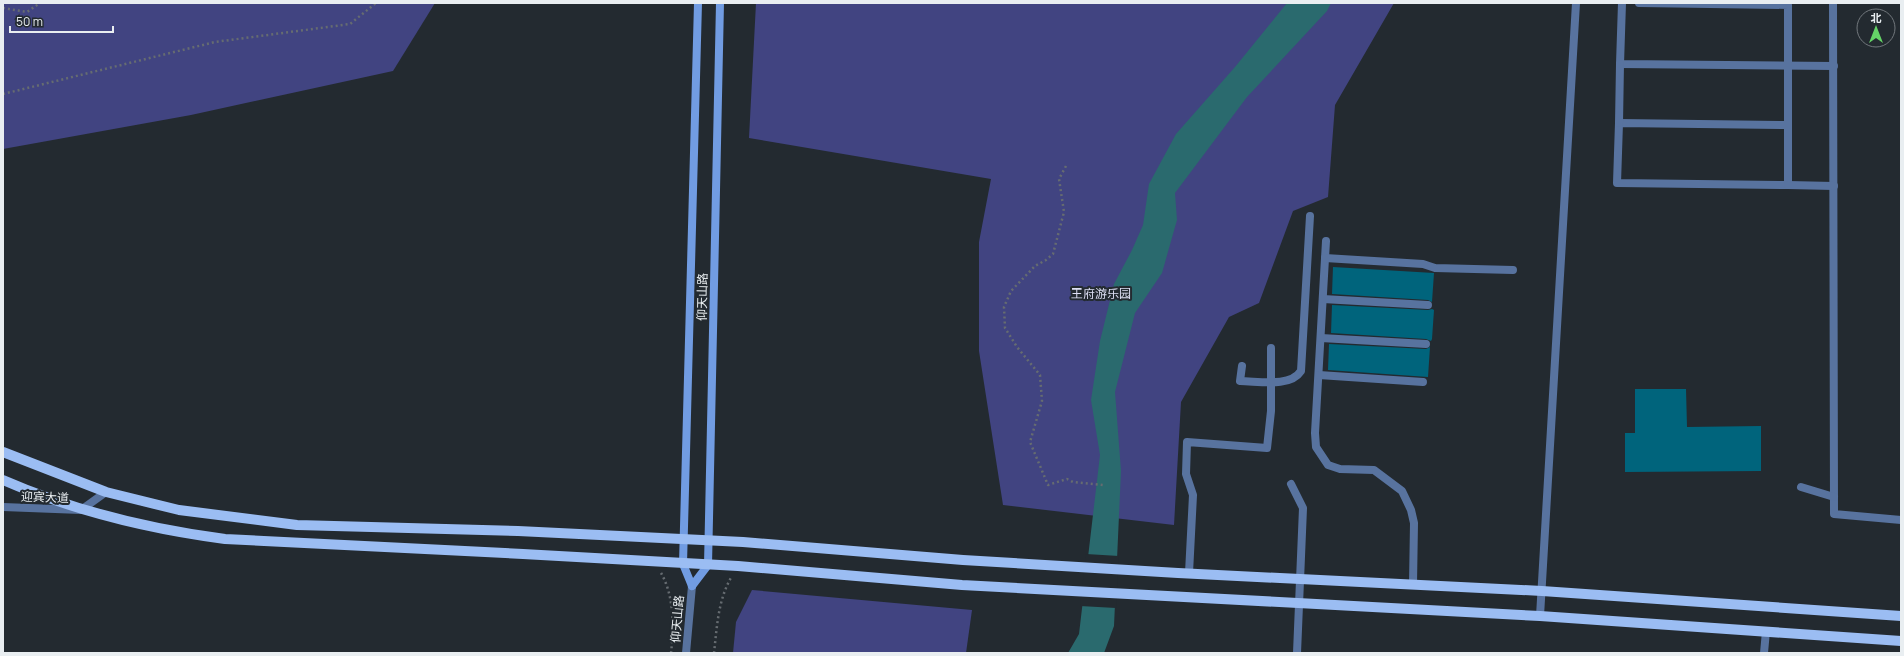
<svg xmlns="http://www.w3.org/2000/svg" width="1904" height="656" font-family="Manrope,'Noto Sans SC',sans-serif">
	<rect width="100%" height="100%" fill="#232a30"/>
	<g fill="#414481">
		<path d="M3 3H435L393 71 191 115 3 149Z"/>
		<path d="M756 3H1394L1335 105 1328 197 1293 211 1259 303 1229 317 1181 402 1174 525 1003 505 979 351V242L991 179 749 138Z"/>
		<path d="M752 590 972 610 966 653H733L736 622Z"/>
	</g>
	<path fill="#2a6a6e" d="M1287 3H1331L1327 11 1247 97 1175 193 1177 220 1162 273 1135 313 1115 392 1121 471 1114 626 1104 653H1068L1079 634 1100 455 1091 400 1100 341 1114 284 1132 250 1143 225 1149 184 1176 134 1235 67Z"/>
	<path fill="#232a30" d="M1086 554 1119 556 1116 608 1080 606Z"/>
	<g fill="#00647c">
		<path d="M1333 267 1434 273 1432 302 1428 300 1332 294Z"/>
		<path d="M1332 305 1428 310 1432 309 1434 310 1432 339 1431 341 1426 339 1331 333Z"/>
		<path d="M1329 344 1426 349 1430 347 1428 377 1328 370Z"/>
		<path d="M1635 389H1686L1687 427 1761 426V471L1625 472V433H1635Z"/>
	</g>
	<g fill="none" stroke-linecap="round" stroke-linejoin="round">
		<g stroke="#666c71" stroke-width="2.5" stroke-dasharray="2 3" stroke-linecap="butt">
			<path d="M3 8 27 12 40 3"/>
			<path d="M3 94 215 42 350 24 376 3"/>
			<path d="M1066 166 1059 179 1064 212 1053 254 1046 260 1035 266 1011 291 1004 307 1005 328 1017 347 1040 375 1042 401 1030 442 1048 485 1067 479 1073 482 1103 485"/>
			<path d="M661 573C674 595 674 627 671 653"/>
			<path d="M714 653C717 627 718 599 732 576"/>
		</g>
		<g stroke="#58739f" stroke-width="8">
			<path d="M1622 3 1620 64 1834 66"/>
			<path d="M1639 3 1788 5C1788 65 1788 125 1788 185L1617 183 1619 123 1788 125"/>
			<path d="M1833 3 1834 514 1901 520"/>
			<path d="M1619 123 1620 64"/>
			<path d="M1788 185 1834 186"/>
			<path d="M1326 241 1315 433 1316 447 1328 465 1340 469 1374 470 1402 491 1411 510 1414 523 1413 584"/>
			<path d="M1325 258 1423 264 1435 268 1513 270"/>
			<path d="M1323 299 1428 305"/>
			<path d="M1321 338 1426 344"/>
			<path d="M1242 366 1240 381C1258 381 1290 388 1301 371L1310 216"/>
			<path d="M1319 375 1423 382"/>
			<path d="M1291 484 1303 508 1297 653"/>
			<path d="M1801 487 1834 497"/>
			<path d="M1189 573 1193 495 1186 474 1187 442 1267 448 1271 411V348"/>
			<path d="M1540 616 1576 3"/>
			<path d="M1764 653 1766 631"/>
		</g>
		<g stroke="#58739f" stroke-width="8">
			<path d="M3 507 81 510 106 492"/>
			<path d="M686 653 692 586"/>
		</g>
		<g stroke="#719ce2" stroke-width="8">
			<path d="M692 586 708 565 720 3"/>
			<path d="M692 586 683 564 698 3"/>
		</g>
		<g stroke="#9bbdf3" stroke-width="10">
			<path d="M3 452 106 492 179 510 297 525 518 531 743 542 963 560 1178 573 1542 591 1901 616"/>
			<path d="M3 480C74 511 149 529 225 539L523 554 738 566 962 585 1540 616 1901 641"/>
		</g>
	</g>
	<g text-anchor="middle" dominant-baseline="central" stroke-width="4" stroke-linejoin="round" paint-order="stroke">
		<g font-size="12" fill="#dddff4" stroke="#232a30">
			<text x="1101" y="293">王府游乐园</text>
		</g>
		<g font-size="12" fill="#e9eef1" stroke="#232a30">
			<text transform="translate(702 297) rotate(-89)">仰天山路</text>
			<text transform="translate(45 497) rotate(2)">迎宾大道</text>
			<text transform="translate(677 619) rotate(-85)">仰天山路</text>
		</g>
	</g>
	<rect width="1904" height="656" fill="none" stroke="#e9eef1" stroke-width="8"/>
	<g transform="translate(1876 28)"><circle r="19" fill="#232a30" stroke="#72787d"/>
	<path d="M0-3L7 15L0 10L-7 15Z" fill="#65d467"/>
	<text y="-6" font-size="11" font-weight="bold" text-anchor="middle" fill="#e9eef1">北</text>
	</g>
	<path d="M10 26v6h103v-6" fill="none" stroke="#e9eef1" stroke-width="2"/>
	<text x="16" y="26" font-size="12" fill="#e9eef1" stroke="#232a30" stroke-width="3" paint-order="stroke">50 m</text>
</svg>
